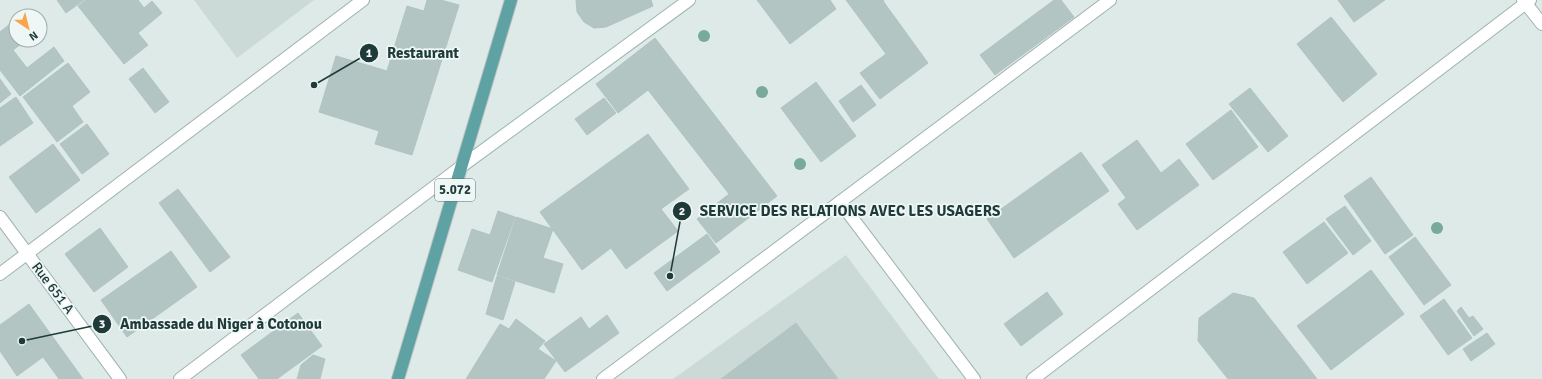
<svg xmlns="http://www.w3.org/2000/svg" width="1542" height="379" font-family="Signika,sans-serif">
	<rect width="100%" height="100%" fill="#ddeae8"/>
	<g fill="#ccdad7">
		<path d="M194 0H314L237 58Z"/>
		<path d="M846 255 939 379H673Z"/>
	</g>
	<g fill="#b3c5c2" stroke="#b0c4c1">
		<path d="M57 0H84L66 13Z"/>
		<path d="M86 0H138L144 8 152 1 162 13 138 33 148 45 124 64 78 6Z"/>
		<path d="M427 0H441L459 5 412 155 375 144 379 131 319 112 336 56 387 71 407 6 424 11Z"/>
		<path d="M576 0H651L653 6 606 27 594 28 584 22 577 12Z"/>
		<path d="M757 0H830L836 9 790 44Z"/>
		<path d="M846 0H884L883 1 928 63 880 99 860 73 886 54Z"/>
		<path d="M1054 0H1061L1074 17 995 75 980 55Z"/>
		<path d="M1338 0H1385L1354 22Z"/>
		<path d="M28 10 33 16H20Z"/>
		<path d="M1331 17 1377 74 1343 102 1297 44Z"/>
		<path d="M16 19V40H26L13 50 27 68 54 47 64 61 20 96 0 70V32Z"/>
		<path d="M655 38 777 196 716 243 697 219 729 194 648 90 618 113 596 84Z"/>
		<path d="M68 63 90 92 72 106 83 122 57 142 23 97Z"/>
		<path d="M143 68 169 102 155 113 129 79Z"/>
		<path d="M0 79 11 94 0 103Z"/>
		<path d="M816 82 856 136 821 162 781 108Z"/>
		<path d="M861 85 876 105 853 122 839 101Z"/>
		<path d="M1250 88 1288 136 1268 152 1229 104Z"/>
		<path d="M16 97 33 123 0 146V108Z"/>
		<path d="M604 98 616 113 587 135 575 119Z"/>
		<path d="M1231 110 1258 147 1213 180 1186 144Z"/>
		<path d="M87 124 109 154 82 174 60 144Z"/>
		<path d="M648 134 689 189 661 209 678 231 626 269 611 248 582 270 540 212Z"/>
		<path d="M1137 140 1161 173 1179 159 1199 185 1137 230 1118 204 1126 198 1102 165Z"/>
		<path d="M53 144 80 180 36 213 9 177Z"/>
		<path d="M1081 152 1109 191 1014 258 987 219Z"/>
		<path d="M1371 177 1413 235 1385 254 1344 196Z"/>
		<path d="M178 189 230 257 210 272 159 203Z"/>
		<path d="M1345 206 1371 241 1353 255 1326 219Z"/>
		<path d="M498 211 515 217 492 282 458 270 472 229 490 235Z"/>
		<path d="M516 217 553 229 543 258 563 264 554 293 497 275Z"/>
		<path d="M1324 222 1348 253 1307 284 1283 252Z"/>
		<path d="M100 228 128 267 94 292 65 254Z"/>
		<path d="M707 234 720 252 667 291 654 273Z"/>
		<path d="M1415 237 1451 285 1424 305 1389 257Z"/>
		<path d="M171 251 197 287 127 337 101 300Z"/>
		<path d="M1371 270 1404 314 1331 370 1297 326Z"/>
		<path d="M497 276 515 282 503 320 486 314Z"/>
		<path d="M1047 292 1063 314 1021 346 1004 324Z"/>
		<path d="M1233 293 1254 298 1301 358 1274 379H1228L1198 341 1199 318Z"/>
		<path d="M1444 299 1472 338 1448 355 1420 316Z"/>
		<path d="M29 304 83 379H59L43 357 17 376 0 351V325Z"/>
		<path d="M1461 307 1469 318 1473 316 1483 329 1474 336 1457 311Z"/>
		<path d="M298 313 322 346 277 379H259L241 355Z"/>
		<path d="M607 315 619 333 565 372 544 344 581 317 589 329Z"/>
		<path d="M516 319 545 341 538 349 556 361 544 379H466L500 324 509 329Z"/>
		<path d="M796 323 838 379H721Z"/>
		<path d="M1487 333 1495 344 1471 361 1463 349Z"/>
		<path d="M313 355 325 359 320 379H297L301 365Z"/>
		<path d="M1301 358 1317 379H1274Z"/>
	</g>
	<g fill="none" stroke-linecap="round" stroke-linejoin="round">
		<g stroke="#a0b2b0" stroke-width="14">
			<g id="street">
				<path d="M1523 0 1542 24"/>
				<path d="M840 202 974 379"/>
				<path d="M0 217 120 379"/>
				<path d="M0 274 363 0"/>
				<path d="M180 379 462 166"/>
				<path d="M603 379 1110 0"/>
				<path d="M1033 379 1530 0"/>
			</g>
		</g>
		<g stroke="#9cb7b4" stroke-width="14">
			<path id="secondary" d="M462 166 689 0"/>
		</g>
		<g stroke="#bcc4c4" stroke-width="14">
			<path id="primary" d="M398 379 511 0"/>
		</g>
		<use href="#street" stroke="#fff" stroke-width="12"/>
		<use href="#secondary" stroke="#fff" stroke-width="12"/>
		<use href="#primary" stroke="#5fa2a3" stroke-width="12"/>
	</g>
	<g fill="#78a999">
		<circle cx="704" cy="36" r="6"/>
		<circle cx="762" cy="92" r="6"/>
		<circle cx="800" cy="164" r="6"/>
		<circle cx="1437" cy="228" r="6"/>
	</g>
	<g text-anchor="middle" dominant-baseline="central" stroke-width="3.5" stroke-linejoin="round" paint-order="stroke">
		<rect fill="#eef7f5" stroke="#5c7372" stroke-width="1" x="435" y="179" width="40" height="22" rx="3"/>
		<g font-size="13" font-weight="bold" fill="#1e3b3a">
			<text x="455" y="190">5.072</text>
		</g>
		<g font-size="14" fill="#1e3b3a" stroke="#eef7f5">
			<text transform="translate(53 288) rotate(53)">Rue 651 A</text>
		</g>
	</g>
	<path fill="none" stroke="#1e3b3a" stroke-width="1.5" d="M314 85L369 53M670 276L682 211M22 341L102 324"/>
	<g fill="#1e3b3a" stroke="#eef7f5" stroke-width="1.5">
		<circle cx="314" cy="85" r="4"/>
		<circle cx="670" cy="276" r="4"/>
		<circle cx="22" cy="341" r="4"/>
		<circle cx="369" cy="53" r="10"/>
		<circle cx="682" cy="211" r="10"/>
		<circle cx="102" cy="324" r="10"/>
	</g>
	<g font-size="12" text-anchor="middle" font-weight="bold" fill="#fff">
		<text x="369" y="57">1</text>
		<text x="682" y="215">2</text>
		<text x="102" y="328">3</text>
	</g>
	<g font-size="15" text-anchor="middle" font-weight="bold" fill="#1e3b3a" stroke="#eef7f5" stroke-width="3.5" stroke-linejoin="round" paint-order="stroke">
		<text x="423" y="58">Restaurant</text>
		<text x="850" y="216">SERVICE DES RELATIONS AVEC LES USAGERS</text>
		<text x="221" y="329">Ambassade du Niger à Cotonou</text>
	</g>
	<g transform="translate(28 28) rotate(145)"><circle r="19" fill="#eef7f5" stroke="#9bacaa"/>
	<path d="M0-3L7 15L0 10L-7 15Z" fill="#faa44c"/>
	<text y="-6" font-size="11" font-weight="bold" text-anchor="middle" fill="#1e3b3a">N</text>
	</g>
</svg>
